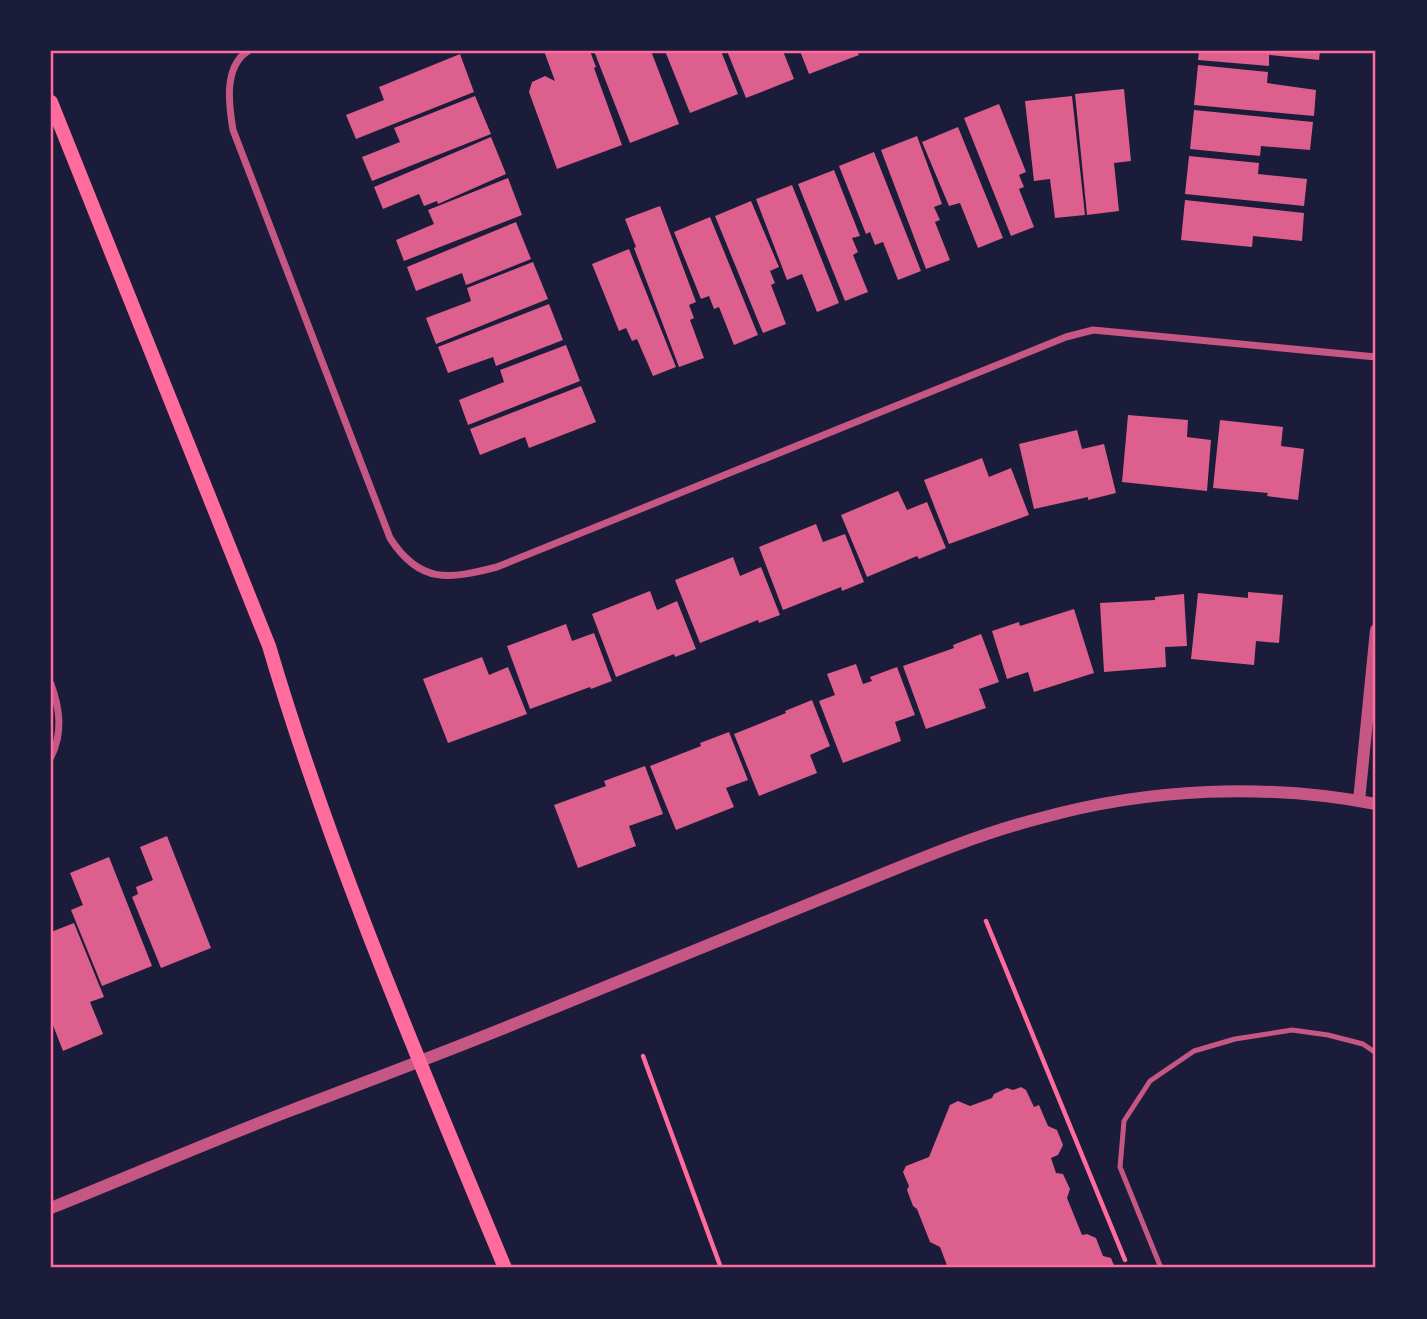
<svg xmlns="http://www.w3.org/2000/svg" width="1427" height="1319" font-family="Manrope,sans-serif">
	<rect width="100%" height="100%" fill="#1b1b3a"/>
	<g fill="#dd5f8e">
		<path d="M544 51H590L596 67 594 68 622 145 557 169 529 92 532 82 545 76 555 81Z"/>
		<path d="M594 51H651L679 124 630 143Z"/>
		<path d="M665 51H721L738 94 690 113Z"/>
		<path d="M727 51H783L794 79 746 98Z"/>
		<path d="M800 51H857L859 55 809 74Z"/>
		<path d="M1199 51H1320L1319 60 1269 55V66L1198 60Z"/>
		<path d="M460 54 474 92 356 139 346 115 384 100 379 87Z"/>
		<path d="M1198 65 1268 72 1267 83 1316 90 1314 116 1194 105Z"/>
		<path d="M1124 89 1131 161 1114 163 1119 211 1087 215 1075 94Z"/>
		<path d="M475 96 491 134 372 181 362 157 400 142 394 128Z"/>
		<path d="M1072 96 1085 215 1055 218 1050 179 1034 181 1025 101Z"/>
		<path d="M999 104 1026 172 1019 175 1024 187 1019 189 1034 227 1011 236 964 118Z"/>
		<path d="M1194 110 1313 122 1310 150 1261 146 1260 156 1190 149Z"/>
		<path d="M958 127 1003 238 978 248 960 203 949 206 922 142Z"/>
		<path d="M917 136 942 204 934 207 940 220 935 222 950 260 926 269 881 150Z"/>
		<path d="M491 137 506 174 438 204 437 201 424 206 419 194 383 209 374 187Z"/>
		<path d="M874 152 921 271 898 280 883 242 875 245 870 232 866 234 839 166Z"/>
		<path d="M1189 156 1259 163 1258 174 1307 179 1304 206 1185 194Z"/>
		<path d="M834 170 860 236 852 238 858 252 853 255 868 292 845 301 798 184Z"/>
		<path d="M508 178 522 215 404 261 396 240 434 224 428 210Z"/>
		<path d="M792 185 839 303 817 312 802 274 787 280 756 199Z"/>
		<path d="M1185 200 1304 213 1302 241 1253 236 1252 247 1181 240Z"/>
		<path d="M751 201 779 267 770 271 775 283 771 285 786 324 763 333 715 216Z"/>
		<path d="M660 206 696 302 689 305 694 318 690 320 704 358 679 367 634 248 636 247 625 219Z"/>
		<path d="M710 217 758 335 734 345 719 307 714 309 709 296 701 299 674 232Z"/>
		<path d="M516 222 531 259 466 285 462 273 416 291 407 267Z"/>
		<path d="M629 249 676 367 653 376 637 339 632 341 626 328 619 331 592 264Z"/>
		<path d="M533 262 548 299 436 344 426 318 471 301 467 288Z"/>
		<path d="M549 304 563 340 496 366 493 357 448 373 438 347Z"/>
		<path d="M566 345 580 381 468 425 459 400 504 382 500 370Z"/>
		<path d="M581 386 596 422 529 448 525 437 480 455 470 429Z"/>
		<path d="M1128 415 1188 420 1187 437 1211 440 1207 491 1122 482Z"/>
		<path d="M1220 420 1283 427 1281 446 1304 449 1298 500 1267 496 1268 493 1213 488Z"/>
		<path d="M1077 430 1082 449 1104 444 1116 493 1088 500V497L1034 509 1019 444Z"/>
		<path d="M982 458 989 477 1011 468 1029 515 949 544 924 480Z"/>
		<path d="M898 491 907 510 927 502 946 548 919 559 917 556 867 577 841 515Z"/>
		<path d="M816 524 823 542 845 534 864 582 842 591 841 587 783 610 759 547Z"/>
		<path d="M733 557 740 576 761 567 780 615 759 623 758 620 700 643 675 580Z"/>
		<path d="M650 591 657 610 677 601 696 649 675 657 674 654 616 677 592 614Z"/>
		<path d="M1248 592 1283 595 1279 643 1256 641 1254 665 1191 659 1198 593 1248 598Z"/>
		<path d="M1184 594 1187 646 1165 647 1166 667 1104 672 1100 603 1155 600V597Z"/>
		<path d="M1074 609 1094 673 1034 692 1028 672 1007 679 992 631 1019 622 1020 626Z"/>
		<path d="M566 624 572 641 594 633 612 681 591 689 590 687 530 709 507 646Z"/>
		<path d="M981 634 999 682 979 689 986 708 926 729 903 666 954 648 953 645Z"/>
		<path d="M482 657 489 675 508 667 527 714 448 743 423 679Z"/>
		<path d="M856 664 863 684 872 681 870 677 897 667 915 715 895 722 901 741 843 763 819 701 835 695 827 674Z"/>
		<path d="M812 700 830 746 810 755 817 773 759 796 734 734 786 713 785 711Z"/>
		<path d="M729 732 748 780 726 788 734 807 676 830 650 766 701 746 700 743Z"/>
		<path d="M645 766 663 814 629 826 636 846 578 868 554 805 606 786 604 781Z"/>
		<path d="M167 836 211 948 161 968 132 897 138 894 136 887 153 880 140 847Z"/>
		<path d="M109 857 152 966 102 986 71 910 83 905 70 873Z"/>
		<path d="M74 923 104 997 90 1002 103 1034 63 1051 51 1020V932Z"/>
		<path d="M1021 1087 1026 1090 1034 1107 1039 1105 1048 1126 1057 1130 1063 1145 1058 1155 1051 1158 1056 1173 1063 1174 1070 1189 1067 1198 1082 1235 1087 1234 1096 1238 1103 1256 1111 1258 1115 1268H948L940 1247 930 1242 917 1209 913 1206 907 1190 909 1186 903 1172 906 1166 929 1157 950 1105 958 1101 970 1106 992 1098 994 1094 1007 1088 1013 1090Z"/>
	</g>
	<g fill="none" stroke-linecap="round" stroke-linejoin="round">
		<g stroke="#ff6b9d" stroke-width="4.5">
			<path d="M986 921 1125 1260"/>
			<path d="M643 1056 721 1268"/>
		</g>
		<path stroke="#c65784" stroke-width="5" d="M1161 1268 1120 1167 1124 1121 1150 1081 1194 1051 1235 1039 1292 1030 1328 1035 1363 1044 1376 1053"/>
		<g stroke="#c65784" stroke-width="7">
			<path d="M248 51C223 67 229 106 233 130L390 538C420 585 450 579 497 567L1066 337 1093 330 1376 357"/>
			<path d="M51 684C60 709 63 733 51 757"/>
		</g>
		<g stroke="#c65784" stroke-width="12">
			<path d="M1359 801 1376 630"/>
			<path d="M51 1208C131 1176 211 1141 292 1110 371 1080 451 1050 529 1018 631 977 733 934 836 893 903 866 971 836 1041 818 1149 788 1266 783 1376 804"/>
		</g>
		<path stroke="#ff6b9d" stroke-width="14" d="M51 102 269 646C332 859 420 1063 505 1268"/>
	</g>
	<rect width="1427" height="1319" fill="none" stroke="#1b1b3a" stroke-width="105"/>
	<rect x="52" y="52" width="1322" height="1214" fill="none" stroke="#ff6b9d" stroke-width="2.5"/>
</svg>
